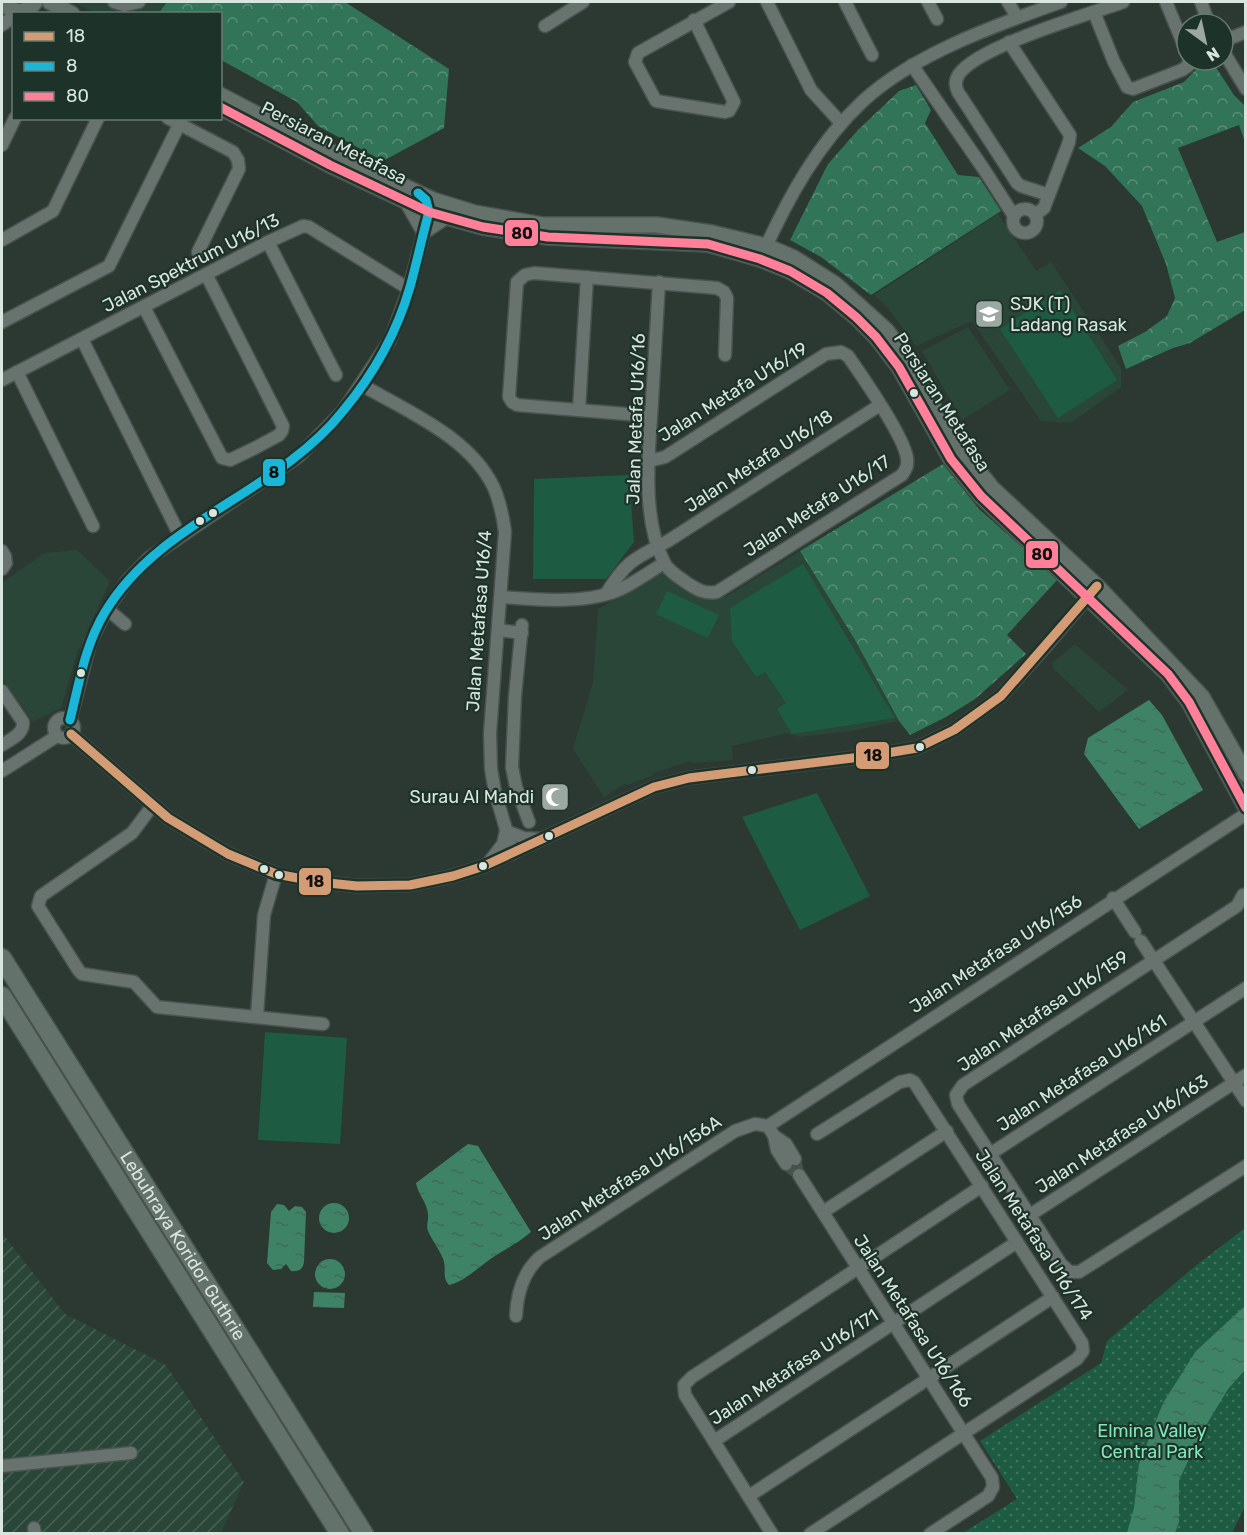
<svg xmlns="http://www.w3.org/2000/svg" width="1247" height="1535" font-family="Rubik,sans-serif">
	<defs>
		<pattern id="industrial-furrows" width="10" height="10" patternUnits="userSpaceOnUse" patternTransform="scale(1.5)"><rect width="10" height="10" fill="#2a4639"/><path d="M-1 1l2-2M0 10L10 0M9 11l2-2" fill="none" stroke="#486155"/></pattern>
		<pattern id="forest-crowns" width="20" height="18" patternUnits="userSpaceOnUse" patternTransform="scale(1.5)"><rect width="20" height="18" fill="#327458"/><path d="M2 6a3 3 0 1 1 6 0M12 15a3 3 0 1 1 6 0" fill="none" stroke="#598e77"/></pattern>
		<pattern id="park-dots" width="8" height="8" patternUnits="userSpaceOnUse" patternTransform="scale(1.5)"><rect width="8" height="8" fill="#1e5b43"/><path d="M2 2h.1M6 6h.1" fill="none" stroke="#3e735e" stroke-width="1.8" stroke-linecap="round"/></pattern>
		<pattern id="water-ripples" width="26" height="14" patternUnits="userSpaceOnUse" patternTransform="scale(1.5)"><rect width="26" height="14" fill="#3f8366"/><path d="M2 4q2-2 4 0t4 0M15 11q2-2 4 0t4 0" fill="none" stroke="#406a58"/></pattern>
	</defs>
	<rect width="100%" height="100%" fill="#2c3832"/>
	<g fill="#2a4639">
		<path d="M73 2H167L159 14 94 13Z"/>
		<path d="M998 214 1036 271 1051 262 1121 368V387L1071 423 1041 421 972 321 916 346 887 307 874 295Z"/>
		<path d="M968 327 1010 390 962 420 922 351Z"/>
		<path d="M77 550 110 581 77 654 61 708 33 722 2 678V583L44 553Z"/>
		<path d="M800 551 855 640 899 721 852 731 799 737 787 733 732 746 733 760 693 763 690 761 653 773 654 775 627 785 626 783 604 797 573 749 593 682 598 609 663 570 696 596 709 599 727 596Z"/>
		<path d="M1075 644 1128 690 1099 712 1053 668 1052 663Z"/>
	</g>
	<path fill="url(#industrial-furrows)" d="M2 1233 65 1314 166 1365 244 1482 221 1533H2Z"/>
	<g fill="#1e5b43">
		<path d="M1060 290 1117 380 1058 418 1000 329Z"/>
		<path d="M629 475 634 542 606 579H533L534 479Z"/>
		<path d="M803 564 895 718 792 734 777 709 786 703 765 672 756 677 732 641 730 608Z"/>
		<path d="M667 591 719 615 708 638 656 614Z"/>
		<path d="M817 793 870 896 800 930 742 817Z"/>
		<path d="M265 1032 347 1038 340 1144 258 1140Z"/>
	</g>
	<g fill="url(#forest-crowns)">
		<path d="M167 2H345L449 69 444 128 383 161 318 126 297 102 221 60 220 14 159 13Z"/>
		<path d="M1205 60H1211L1234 95 1245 106V142L1239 125 1178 148 1217 242 1245 232V310L1190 343 1173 348 1126 369 1118 346 1145 332 1167 316 1175 298 1166 264 1142 206 1105 166 1078 148 1111 127 1133 102 1184 82Z"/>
		<path d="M916 85 931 110 925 123 958 175 979 177 1001 211 871 295 821 257 790 240 828 164 858 130 899 91Z"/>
		<path d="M943 464 979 509 1058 579 1007 635 1026 654 975 699 946 717 910 735 899 721 855 640 800 551Z"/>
	</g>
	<path fill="url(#park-dots)" d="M1245 1228 1246 1504 1232 1533 961 1534 1017 1499 980 1441 1101 1363 1107 1341 1194 1267Z"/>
	<g fill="url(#water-ripples)">
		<path d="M1149 700 1162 715 1203 790 1139 829 1084 754 1088 738Z"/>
		<path d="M468 1144 478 1146 531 1232C519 1242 511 1246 498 1254 482 1263 467 1281 449 1285 442 1277 446 1271 444 1262 443 1255 432 1240 429 1233 425 1226 429 1221 428 1214 427 1202 418 1195 416 1183Z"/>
		<circle cx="334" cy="1218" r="15"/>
		<path d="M277 1204 284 1205 289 1211 295 1206 302 1207 306 1212 304 1262C303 1269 299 1272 291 1271L286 1264 281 1269 273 1270 267 1263 271 1212Z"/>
		<circle cx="330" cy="1274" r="15"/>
		<path d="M314 1292 345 1293 344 1308 313 1307Z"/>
		<path d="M1245 1306V1370L1228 1389 1201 1434 1179 1480V1522L1175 1533H1127L1134 1508 1139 1464 1163 1403 1196 1351Z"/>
	</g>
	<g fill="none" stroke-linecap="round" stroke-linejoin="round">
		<path stroke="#46524c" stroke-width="12" stroke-dasharray="12 6" stroke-linecap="butt" d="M786 1164 799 1175 795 1159"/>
		<g stroke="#49534e" stroke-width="15">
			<g id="minor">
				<path d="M114 2 124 5 139 2"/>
				<path d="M767 2 811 90 841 123"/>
				<path d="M845 2 872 55"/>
				<path d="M928 2 937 19"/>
				<path d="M1008 2 1017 17"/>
				<path d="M1166 2 1187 53"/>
				<path d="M1201 2 1209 24"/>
				<path d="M1094 12 1114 62 1127 87 1133 89 1182 70 1188 66 1189 60"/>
				<path d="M694 20 734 102 729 111 725 112 656 101 635 62 638 53 729 2"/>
				<path d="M2 25 14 16"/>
				<path d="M545 26 583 2"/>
				<path d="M1223 41 1246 32"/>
				<path d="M1009 42 1070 135 1069 142 1044 208 1035 215"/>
				<path d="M1223 51 1246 89"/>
				<path d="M912 65 983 168 1014 216"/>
				<path d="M168 118 233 152 238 160 239 169 198 252"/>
				<path d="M2 145 15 118"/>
				<path d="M1049 195 1021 186 1017 183 958 92C955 86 955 80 959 74 979 46 1087 15 1123 2"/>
				<circle cx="1025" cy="221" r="12"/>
				<path d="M2 240 53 211 98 118"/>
				<path d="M268 242 336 375"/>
				<path d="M763 253C788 198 818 143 863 101 914 54 996 25 1061 2"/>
				<path d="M144 307 222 458 230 460 255 448 279 435 282 431 283 426 206 274"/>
				<path d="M2 322 109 266 179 125"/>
				<path d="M82 339 180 536"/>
				<path d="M17 372 93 526"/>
				<path d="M2 380 268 242 303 226 309 227 409 289"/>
				<path d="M362 385C408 412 470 437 494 488 500 502 503 517 505 532L490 733 491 769 495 792 513 853"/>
				<path d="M579 410 587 277"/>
				<path d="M651 416 517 405 512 402 509 397 517 282 525 275 534 273 717 288 724 292 727 298 725 355"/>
				<path d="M649 461 665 457 826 354 841 352 848 356C862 376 904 437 907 458 908 466 906 469 902 475L717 592C704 594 698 590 687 583 679 577 668 571 664 562 641 517 649 450 652 402 654 362 657 322 659 282"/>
				<path d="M2 551 5 556 6 563 2 569"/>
				<path d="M606 594C627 560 634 559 668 541L880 405"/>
				<path d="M501 597C536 600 592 605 625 587 638 580 651 571 664 563"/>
				<path d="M107 609 125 624"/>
				<path d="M522 625 515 696 512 767 516 787 529 822"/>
				<path d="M498 630 522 633"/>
				<path d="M2 691 23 722C24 734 11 739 2 745"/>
				<circle cx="64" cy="728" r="10"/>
				<path d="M70 720 90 643 105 612 127 581 149 558 299 456 343 411 390 340 409 289 426 224"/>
				<path d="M71 734 168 818 228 854 276 874 319 882 357 886 410 885 453 876 484 866 654 787 689 778 869 756 917 748 954 730 1001 696 1047 645 1092 592"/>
				<path d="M2 771 57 736"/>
				<path d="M153 805 132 833 41 896 38 906 79 971 82 974 134 982 157 1007 323 1024"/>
				<path d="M490 861 503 844 506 831 524 838 540 839"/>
				<path d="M1243 895 1237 906 963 1085 956 1095 958 1104 1061 1264 1070 1272H1079L1246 1166"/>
				<path d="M1113 898 1135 932"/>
				<path d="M1141 941 1246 1101"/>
				<path d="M257 1016 264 915 276 874"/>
				<path d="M768 1126 1246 814"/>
				<path d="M768 1126 774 1136 777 1150 786 1164"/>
				<path d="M774 1136 786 1144 795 1159"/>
				<path d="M990 1154 1246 988"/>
				<path d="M799 1175 992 1478 993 1487 988 1496 930 1534"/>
				<path d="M823 1212 947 1131"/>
				<path d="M1030 1215 1246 1075"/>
				<path d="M516 1316C517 1295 523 1272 540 1257L735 1131 755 1124 768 1126"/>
				<path d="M714 1441 1017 1242"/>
				<path d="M2 1466 131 1453"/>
				<path d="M749 1496 1053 1297"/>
				<path d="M34 1528 35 1534"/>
				<path d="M772 1534 685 1395 684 1385 692 1377 775 1323 982 1186"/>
				<path d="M810 1534 1077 1359 1083 1351 1082 1343 914 1082 910 1080 900 1082 817 1134"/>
			</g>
		</g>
		<g stroke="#49534e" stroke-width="18">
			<g id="major">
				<path d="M4 2C13 15 27 14 35 2"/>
				<path d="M50 2 72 14"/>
				<path d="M220 95 310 142 433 200 475 213 543 225H657L712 233 766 246 794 258 835 284 886 330 904 354 945 428 992 488 1097 586 1202 697 1246 774"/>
				<path d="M220 107 330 165 429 212 483 227 548 237 708 244 760 259 790 271 827 293 856 317 876 337 899 367 951 459 981 496 1168 674 1189 702 1246 808"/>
				<path d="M408 203 424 231 445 217"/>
			</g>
		</g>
		<g stroke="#49534e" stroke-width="21">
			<g id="highway">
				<path id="s1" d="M2 958 364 1534"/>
				<path d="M2 996 340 1534"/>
			</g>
		</g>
		<use href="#minor" stroke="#68726e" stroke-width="12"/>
		<use href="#major" stroke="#65726c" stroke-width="15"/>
		<use href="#highway" stroke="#63726b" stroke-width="18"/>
		<g stroke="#1d3329" stroke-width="14">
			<path id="bus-1" d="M71 734 168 818 228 854 276 874 319 882 357 886 410 885 453 876 484 866 654 787 689 778 869 756 917 748 954 730 1001 696 1097 586"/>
		</g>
		<g stroke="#1d3329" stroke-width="14">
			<path id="bus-2" d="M70 720C79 684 85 645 105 612 160 520 277 494 343 411 373 375 397 332 410 287 417 262 422 237 429 212L426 200 418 193"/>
		</g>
		<g stroke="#1d3329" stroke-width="14">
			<path id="bus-3" d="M220 107 330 165 429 212 483 227 548 237 708 244 760 259 790 271 827 293 856 317 876 337 899 367 951 459 981 496 1168 674 1189 702 1246 808"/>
		</g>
		<use href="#bus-1" stroke="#d39c74" stroke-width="9"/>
		<use href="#bus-2" stroke="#1ab6d8" stroke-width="9"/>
		<use href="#bus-3" stroke="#ff8098" stroke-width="9"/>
	</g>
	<defs>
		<g id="school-square" transform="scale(1.5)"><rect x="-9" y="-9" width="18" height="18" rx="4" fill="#9ca9a2" stroke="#1d3329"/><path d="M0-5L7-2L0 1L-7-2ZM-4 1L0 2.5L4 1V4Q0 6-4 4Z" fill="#fff"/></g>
		<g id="mosque-square" transform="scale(1.5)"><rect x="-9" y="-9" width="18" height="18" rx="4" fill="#9ca9a2" stroke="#1d3329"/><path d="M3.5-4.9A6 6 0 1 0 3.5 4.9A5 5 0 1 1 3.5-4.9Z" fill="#fff"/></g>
	</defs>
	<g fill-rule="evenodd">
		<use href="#school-square" x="989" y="314"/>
		<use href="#mosque-square" x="555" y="797"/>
	</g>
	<g fill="#d9e6df" stroke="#1d3329" stroke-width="2">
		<circle cx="914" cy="393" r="5"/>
		<circle cx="213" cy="513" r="5"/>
		<circle cx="200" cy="521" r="5"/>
		<circle cx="81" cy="673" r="5"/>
		<circle cx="920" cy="747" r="5"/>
		<circle cx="752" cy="770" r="5"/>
		<circle cx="549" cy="836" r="5"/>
		<circle cx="483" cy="866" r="5"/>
		<circle cx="264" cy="869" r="5"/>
		<circle cx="279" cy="875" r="5"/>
	</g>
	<g text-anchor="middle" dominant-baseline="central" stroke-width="4.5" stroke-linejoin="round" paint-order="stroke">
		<g font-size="18" fill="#d9e6df" stroke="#1d3329">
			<text transform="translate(334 143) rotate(27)">Persiaran Metafasa</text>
			<text transform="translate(191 263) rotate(-27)">Jalan Spektrum U16/13</text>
			<text transform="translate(733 392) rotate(-32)">Jalan Metafa U16/19</text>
			<text transform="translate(942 402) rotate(57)">Persiaran Metafasa</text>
			<text transform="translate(636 419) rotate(-88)">Jalan Metafa U16/16</text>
			<text transform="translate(759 461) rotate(-33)">Jalan Metafa U16/18</text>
			<text transform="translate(817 506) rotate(-33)">Jalan Metafa U16/17</text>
			<text transform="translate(479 621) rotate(-86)">Jalan Metafasa U16/4</text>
			<text transform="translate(996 954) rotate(-33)">Jalan Metafasa U16/156</text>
			<text transform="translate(1043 1011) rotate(-34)">Jalan Metafasa U16/159</text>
			<text transform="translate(1082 1073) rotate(-33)">Jalan Metafasa U16/161</text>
			<text transform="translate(1122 1134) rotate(-33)">Jalan Metafasa U16/163</text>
			<text transform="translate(630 1178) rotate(-33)">Jalan Metafasa U16/156A</text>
			<text transform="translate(1034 1235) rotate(57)">Jalan Metafasa U16/174</text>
			<text stroke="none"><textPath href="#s1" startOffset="340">Lebuhraya Koridor Guthrie</textPath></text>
			<text transform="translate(913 1321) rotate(57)">Jalan Metafasa U16/166</text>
			<text transform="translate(794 1367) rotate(-33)">Jalan Metafasa U16/171</text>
		</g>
		<g font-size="18" fill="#d9e6df" stroke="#1d3329" text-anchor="start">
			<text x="1010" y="304">SJK (T)<tspan x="1010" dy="21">Ladang Rasak</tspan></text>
			<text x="534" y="797" text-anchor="end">Surau Al Mahdi</text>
		</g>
		<g font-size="18" fill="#7fe8b9" stroke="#1d3329">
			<text x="1152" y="1431">Elmina Valley<tspan x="1152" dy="21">Central Park</tspan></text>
		</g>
	</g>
	<g stroke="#1d3329" stroke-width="2">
		<rect x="504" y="219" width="35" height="28" rx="6" fill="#ff8098"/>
		<rect x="262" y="458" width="24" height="29" rx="6" fill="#1ab6d8"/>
		<rect x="1025" y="540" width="34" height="29" rx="6" fill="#ff8098"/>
		<rect x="855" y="741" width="35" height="29" rx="6" fill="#d39c74"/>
		<rect x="298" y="867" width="34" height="29" rx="6" fill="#d39c74"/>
	</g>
	<g font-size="16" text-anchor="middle" font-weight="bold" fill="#111">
		<text x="522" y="239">80</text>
		<text x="274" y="478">8</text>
		<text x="1042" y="560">80</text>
		<text x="873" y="761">18</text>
		<text x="315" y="887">18</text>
	</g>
	<rect width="1247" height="1535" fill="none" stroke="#d9e6df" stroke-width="6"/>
	<rect x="12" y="12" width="210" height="108" fill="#1d3329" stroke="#687b72" stroke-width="1.5"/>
	<rect x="24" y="32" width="30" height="9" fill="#d39c74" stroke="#687b72" stroke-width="1.5"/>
	<text x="66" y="42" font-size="18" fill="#d9e6df">18</text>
	<rect x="24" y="62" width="30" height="9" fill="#1ab6d8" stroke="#687b72" stroke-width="1.5"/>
	<text x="66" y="72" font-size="18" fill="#d9e6df">8</text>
	<rect x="24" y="92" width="30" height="9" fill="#ff8098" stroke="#687b72" stroke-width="1.5"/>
	<text x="66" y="102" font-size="18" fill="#d9e6df">80</text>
	<g transform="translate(1205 42) rotate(147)"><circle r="28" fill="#1d3329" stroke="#687b72" stroke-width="1.5"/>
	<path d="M0-4.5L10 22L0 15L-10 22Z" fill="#9ca9a2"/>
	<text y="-9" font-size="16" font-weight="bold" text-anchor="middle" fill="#d9e6df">N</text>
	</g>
</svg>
